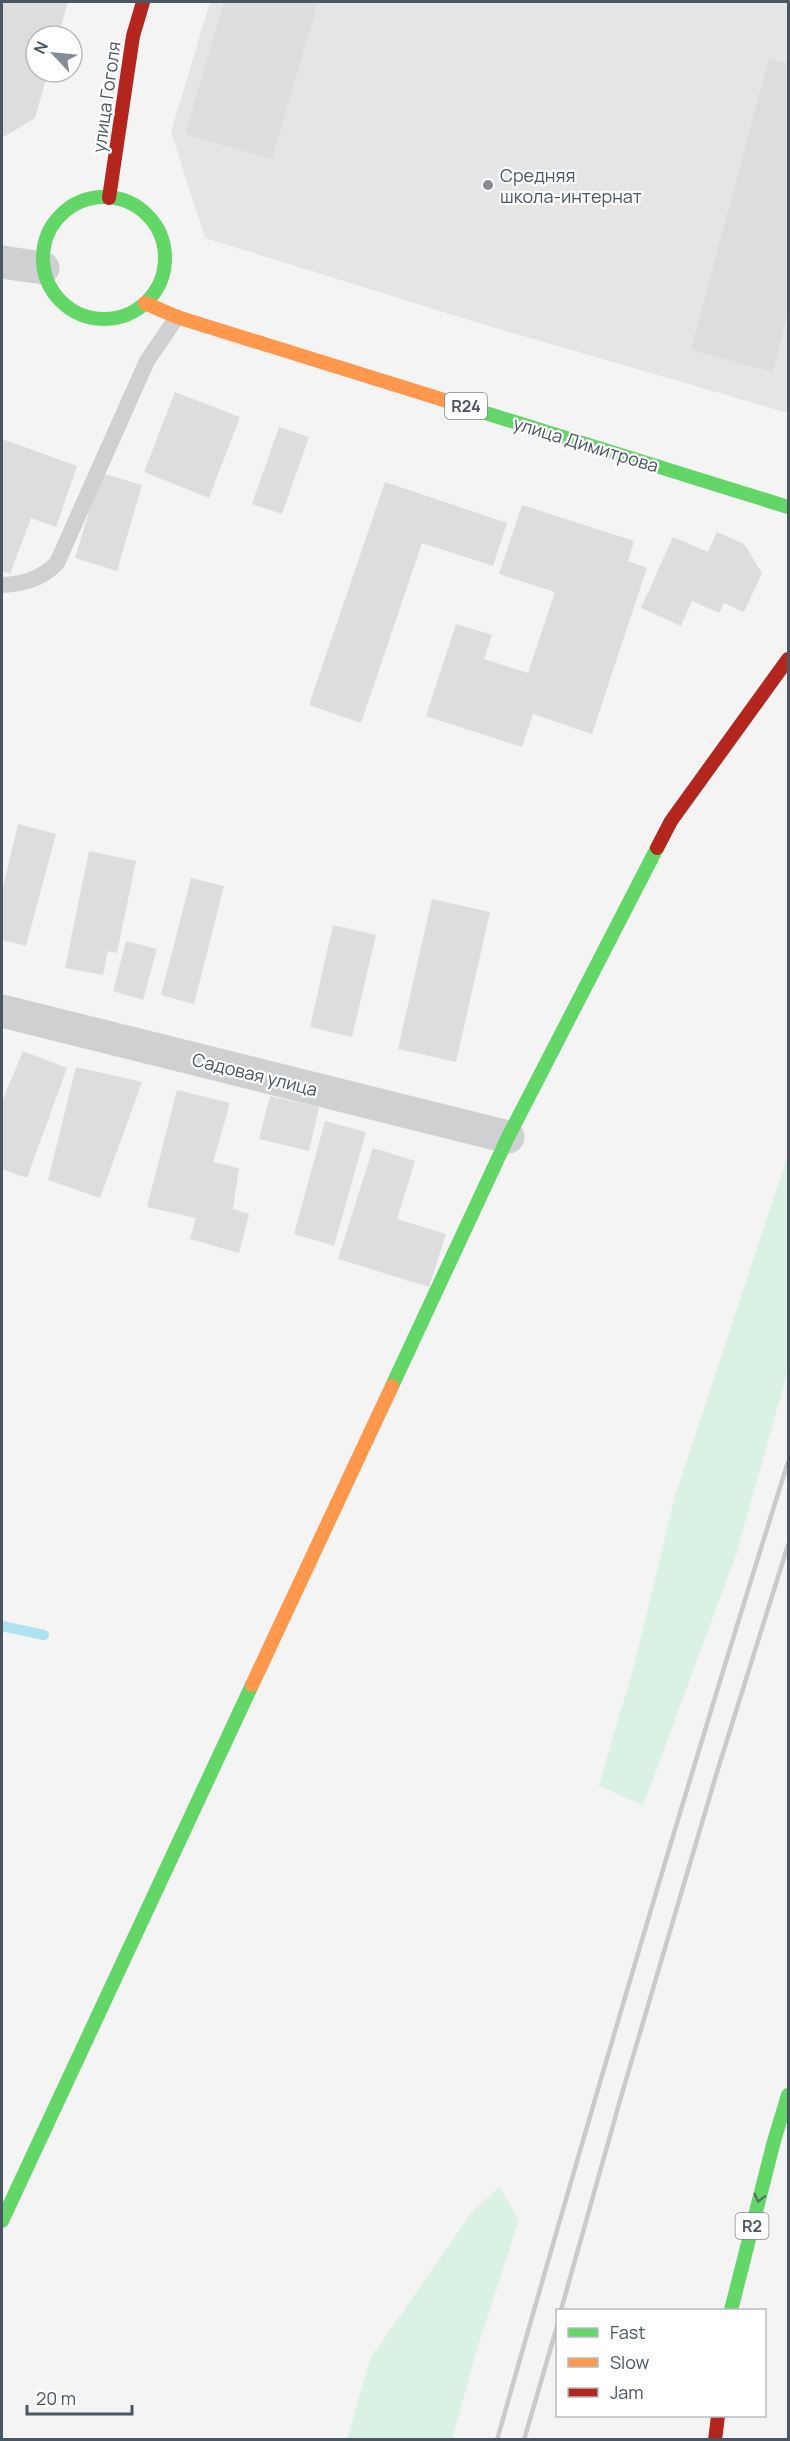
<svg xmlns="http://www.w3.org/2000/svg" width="790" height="2441" font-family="Manrope,sans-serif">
	<rect width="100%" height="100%" fill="#f4f4f4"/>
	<path fill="#e6e5e6" d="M210 2H788V413L482 324 205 238 171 132Z"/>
	<g fill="#d9f2e3">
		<path d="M788 1155V1370L736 1555 643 1806 599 1785 635 1662 675 1496Z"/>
		<path d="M499 2187 519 2220 478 2346 452 2439H347L370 2359 472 2212Z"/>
	</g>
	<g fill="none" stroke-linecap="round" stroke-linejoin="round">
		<path stroke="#aee2f0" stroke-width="10" d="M2 1626 44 1635"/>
	</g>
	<g fill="#ddddde">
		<path d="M2 2H68L58 36H36V72H48L35 118 2 138Z"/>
		<path d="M224 2H318L272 159 185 134Z"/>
		<path d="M769 58 788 64V313L773 372 691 350Z"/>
		<path d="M175 392 240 417 209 498 144 472Z"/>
		<path d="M279 427 309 437 282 514 252 504Z"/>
		<path d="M2 439 77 466 56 527 31 518 10 574 2 571Z"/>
		<path d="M101 473 142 485 117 571 75 558Z"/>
		<path d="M385 482 507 523 493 566 422 543 361 723 309 705Z"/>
		<path d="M522 505 634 541 628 561 647 568 592 734 533 714 522 747 426 716 456 624 492 635 484 659 528 673 555 592 499 574Z"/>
		<path d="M717 532 744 544 762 573 744 612 724 603 719 613 692 601 681 626 641 608 673 537 708 552Z"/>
		<path d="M18 824 56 834 26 946 2 940V891Z"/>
		<path d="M89 851 136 861 117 953 108 951 103 975 65 968Z"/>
		<path d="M191 878 224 886 194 1004 161 995Z"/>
		<path d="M432 899 490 912 456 1062 398 1049Z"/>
		<path d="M333 925 376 935 352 1037 310 1027Z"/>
		<path d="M126 941 157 949 143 1000 113 991Z"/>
		<path d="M23 1051 67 1068 27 1178 2 1169V1102Z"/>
		<path d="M76 1067 142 1082 100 1198 48 1180Z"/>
		<path d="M177 1090 230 1103 213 1162 239 1168 233 1209 249 1214 239 1253 190 1239 196 1218 147 1207Z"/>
		<path d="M270 1096 319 1107 309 1151 259 1139Z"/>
		<path d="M325 1121 366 1132 334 1246 294 1234Z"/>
		<path d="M373 1148 415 1161 397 1219 446 1234 429 1287 338 1259Z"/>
	</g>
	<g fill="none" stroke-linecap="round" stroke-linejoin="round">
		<path stroke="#ced0d2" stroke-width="16" d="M2 585C24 584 41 579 57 563L147 361 177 317"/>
		<g stroke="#ced0d2" stroke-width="33">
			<path d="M2 262 43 268"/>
			<path d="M2 1011 508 1137"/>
		</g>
		<g stroke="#63d668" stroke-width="14">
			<circle cx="104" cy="258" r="61"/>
			<path d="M476 410 788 507"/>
			<path d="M392 1386 508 1137 657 848"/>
			<path d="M2 2221 252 1685"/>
			<path d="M731 2310 774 2141 788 2095"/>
		</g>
		<g stroke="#ff974d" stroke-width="14">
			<path d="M145 303 177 317 476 410"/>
			<path d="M252 1685 392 1386"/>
		</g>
		<g stroke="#b3261e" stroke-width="14">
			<path d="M109 198 133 36 143 2"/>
			<path d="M657 848 671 821 788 659"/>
			<path d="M715 2440 718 2416"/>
		</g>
		<g stroke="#c9cacc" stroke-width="4.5">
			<path d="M561 2310 621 2097 717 1772 788 1545"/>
			<path d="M497 2440C590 2112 686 1786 788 1462"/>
			<path d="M524 2440 558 2323"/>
		</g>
	</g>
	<defs><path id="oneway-chevron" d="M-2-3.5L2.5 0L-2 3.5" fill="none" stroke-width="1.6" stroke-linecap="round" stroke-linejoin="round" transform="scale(1.5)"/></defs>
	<use stroke="#507663" href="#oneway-chevron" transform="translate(759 2198) rotate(104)"/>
	<circle fill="#868d94" stroke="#fff" stroke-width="2" cx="488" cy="185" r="6"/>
	<g text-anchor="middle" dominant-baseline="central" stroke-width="4.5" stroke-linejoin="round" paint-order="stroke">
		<g fill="#fff" stroke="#808990" stroke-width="1.5">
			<rect x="445" y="393" width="42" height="26" rx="4.5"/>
			<rect x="735.5" y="2213" width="33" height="26" rx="4.5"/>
		</g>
		<g font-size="16" font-weight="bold" fill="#4a5661">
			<text x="466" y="406">R24</text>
			<text x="752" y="2226">R2</text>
		</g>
		<g font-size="18" fill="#4a5661" stroke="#fff">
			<text transform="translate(106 97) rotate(-82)">улица Гоголя</text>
			<text transform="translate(586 444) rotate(17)">улица Димитрова</text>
			<text transform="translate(255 1074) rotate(14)">Садовая улица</text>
		</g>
		<g font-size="18" fill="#4a5661" stroke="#fff" text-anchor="start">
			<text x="500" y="175">Средняя<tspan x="500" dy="21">школа-интернат</tspan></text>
		</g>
	</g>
	<rect width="790" height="2441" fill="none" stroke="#4a5661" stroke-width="6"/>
	<rect x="556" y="2309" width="210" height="108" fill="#ffffff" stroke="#b7bbc0" stroke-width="1.5"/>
	<rect x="568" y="2328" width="30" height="9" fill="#63d668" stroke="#b7bbc0" stroke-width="1.5"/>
	<text x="610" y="2339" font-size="18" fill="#4a5661">Fast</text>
	<rect x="568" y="2358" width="30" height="9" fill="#ff974d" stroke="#b7bbc0" stroke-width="1.5"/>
	<text x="610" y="2369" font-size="18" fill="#4a5661">Slow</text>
	<rect x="568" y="2388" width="30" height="9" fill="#b3261e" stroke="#b7bbc0" stroke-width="1.5"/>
	<text x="610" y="2399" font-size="18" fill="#4a5661">Jam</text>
	<g transform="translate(54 54) rotate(296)"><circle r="28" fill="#ffffff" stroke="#b7bbc0" stroke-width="1.5"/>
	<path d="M0-4.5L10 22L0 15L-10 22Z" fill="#868d94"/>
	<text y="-9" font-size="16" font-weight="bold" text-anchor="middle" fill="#4a5661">N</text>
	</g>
	<path d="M27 2405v9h105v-9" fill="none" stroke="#4a5661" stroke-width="3"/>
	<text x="36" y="2405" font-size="18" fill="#4a5661" stroke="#ffffff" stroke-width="4.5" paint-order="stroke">20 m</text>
</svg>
